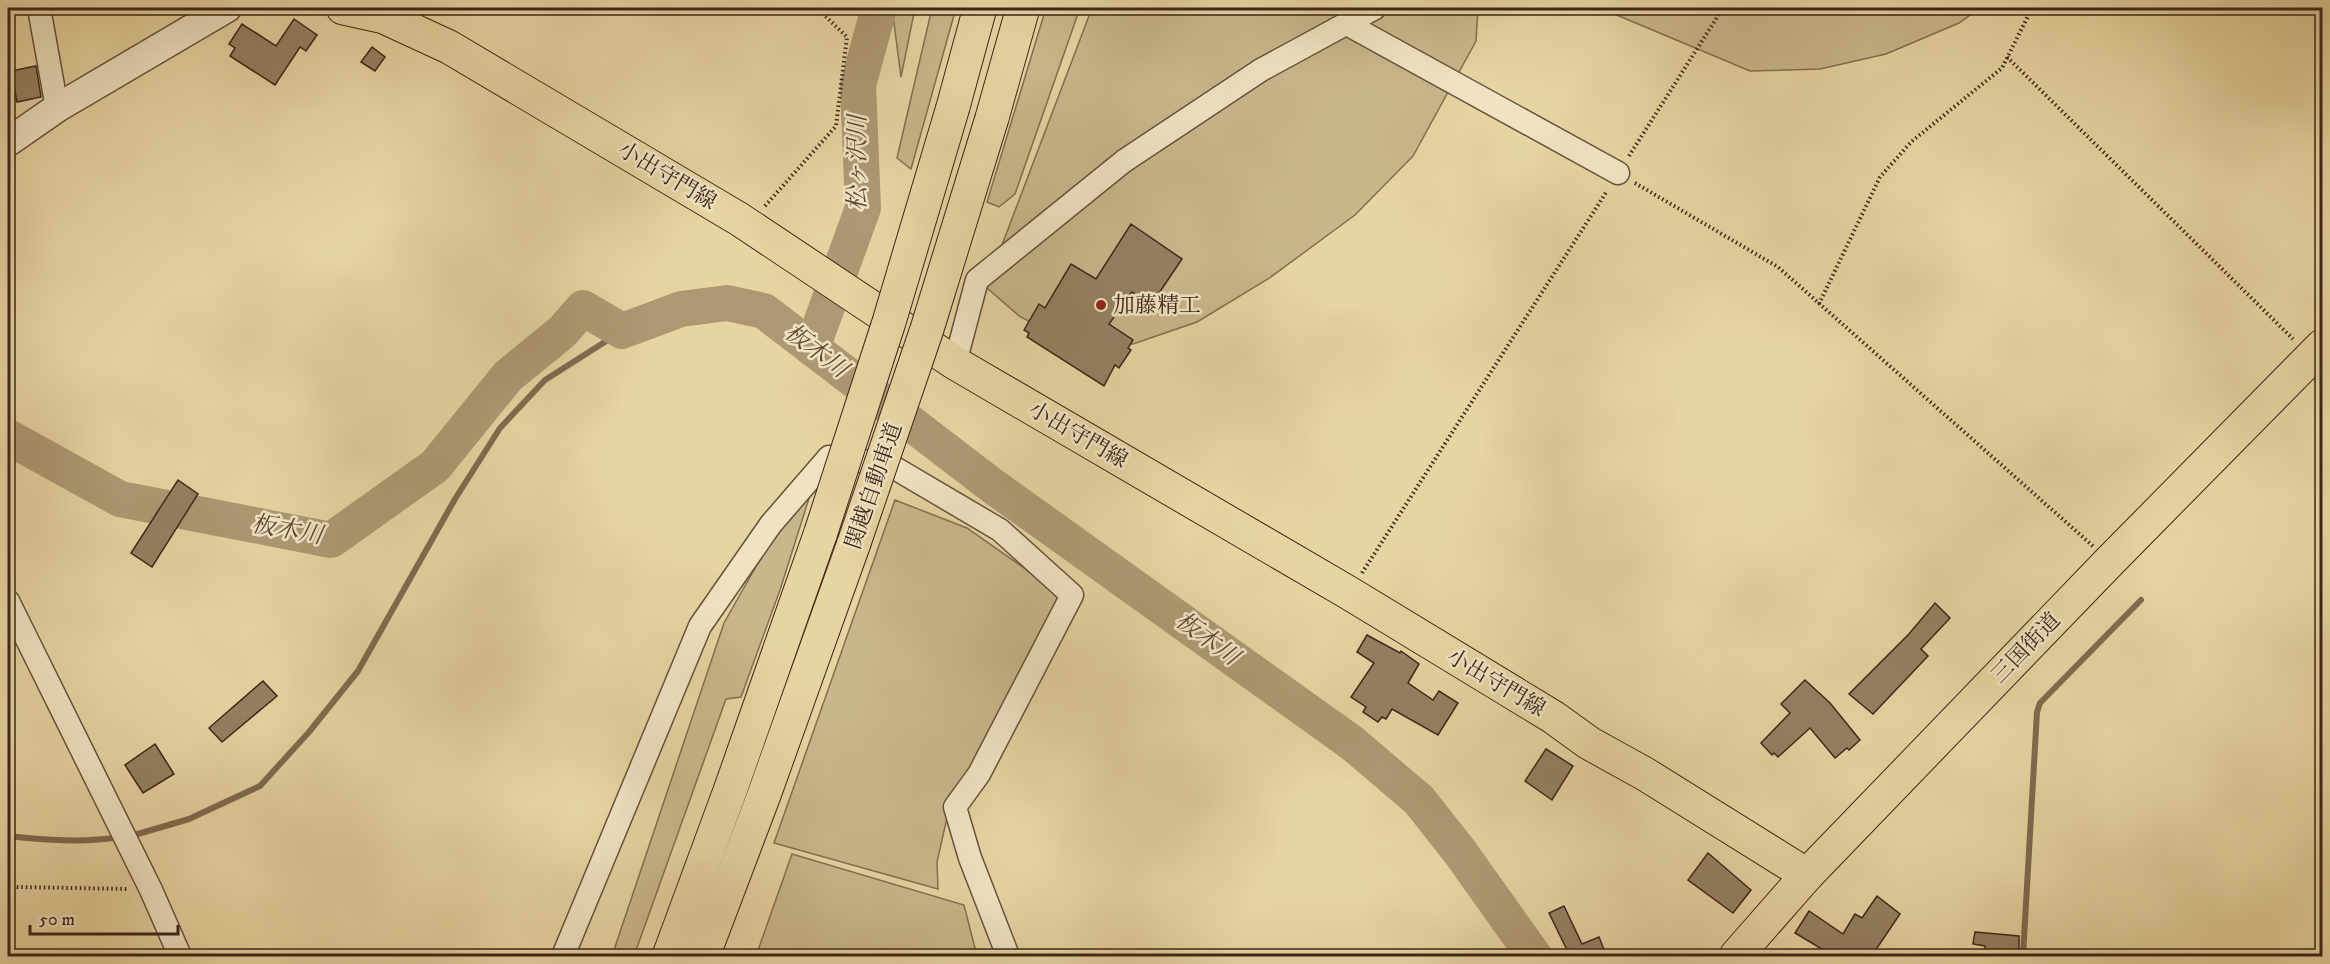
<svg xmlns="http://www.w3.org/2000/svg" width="2330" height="964" font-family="'IM FELL DW Pica','Noto Serif JP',serif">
	<rect width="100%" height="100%" fill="#e6d4a1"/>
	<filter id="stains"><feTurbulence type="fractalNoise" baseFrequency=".00333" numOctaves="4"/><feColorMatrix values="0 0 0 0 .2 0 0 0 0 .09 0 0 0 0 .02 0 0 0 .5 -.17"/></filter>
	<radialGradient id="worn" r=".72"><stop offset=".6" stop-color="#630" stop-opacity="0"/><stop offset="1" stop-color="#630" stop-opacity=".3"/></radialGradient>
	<g fill="#c9b68a" stroke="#836d52" stroke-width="1.5">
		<path d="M892 8H915L901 77Z"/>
		<path d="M932 8H956L911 169 897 158Z"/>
		<path d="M1046 8H1080L1015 194 999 207 987 202Z"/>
		<path d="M1092 8H1478L1476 41 1413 156 1355 215 1268 279 1197 322 1133 344H1071L1019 316 986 287Z"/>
		<path d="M1600 8H1980L1959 23 1886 54 1820 69 1750 71Z"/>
		<path d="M811 492 780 590 741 697 726 699 634 956H612L724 623 789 508Z"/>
		<path d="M895 500 967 528 1064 596 949 809 937 862 938 889 774 843Z"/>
		<path d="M792 854 964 905 977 956H756Z"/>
	</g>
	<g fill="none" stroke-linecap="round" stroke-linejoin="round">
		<g stroke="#806a50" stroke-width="6">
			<path d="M8 836C45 840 83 843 120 837"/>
			<path d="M131 836 189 819 260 786 309 732 358 671 455 499 500 428 545 380 622 331"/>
			<path d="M2023 956 2037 712 2040 703 2141 600"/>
		</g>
		<g stroke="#ad9873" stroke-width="36">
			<path d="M812 348 863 208 858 85 879 8"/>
			<path d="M8 437 120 499 331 540 435 466 508 376 562 332 583 308 622 331 681 309 727 303 764 311 994 487 1352 743 1419 800 1460 852 1534 956"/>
		</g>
	</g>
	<g fill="#958061" stroke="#3d241b" stroke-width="1.5">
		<path d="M294 19 317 35 306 51 300 47 275 85 230 56 235 48 229 44 242 24 276 46Z"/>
		<path d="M372 47 385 57 375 71 361 62Z"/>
		<path d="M36 66 41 97 17 102 11 71Z"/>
		<path d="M1131 224 1182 259 1151 305 1132 292 1109 324 1133 340 1128 348 1131 350 1119 368 1115 365 1104 386 1027 337 1029 333 1024 330 1039 304 1045 308 1071 264 1096 279Z"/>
		<path d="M178 480 198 494 152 567 131 553Z"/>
		<path d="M1935 603 1950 618 1921 649 1928 656 1873 714 1849 694 1908 635Z"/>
		<path d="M1367 635 1400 653 1401 651 1419 664 1408 683 1433 700 1439 691 1458 703 1438 735 1392 709 1386 719 1382 717 1378 722 1363 712 1366 707 1351 697 1374 663 1357 652Z"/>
		<path d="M1805 680 1830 703 1860 740 1849 750 1847 748 1835 758 1810 728 1778 757 1774 753 1772 755 1761 743 1790 713 1781 704Z"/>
		<path d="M263 681 277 696 222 742 209 728Z"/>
		<path d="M155 744 174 774 143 793 125 765Z"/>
		<path d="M1546 749 1573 766 1552 800 1525 781Z"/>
		<path d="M1708 853 1751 890 1733 913 1688 880Z"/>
		<path d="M1877 896 1900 914 1871 957H1835L1795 933 1809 911 1843 934 1855 914 1862 918Z"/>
		<path d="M1564 906 1582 944 1599 937 1607 957H1552L1567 950 1549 913Z"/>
		<path d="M1975 932 2019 936V952L2014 951V957H1985V946L1973 944Z"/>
	</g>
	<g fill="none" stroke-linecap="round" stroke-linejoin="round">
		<g stroke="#67503c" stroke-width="25">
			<g id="minor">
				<path d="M39 8 57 108"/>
				<path d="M1347 24 1618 173"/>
				<path d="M955 363 977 280 1124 161 1261 70 1375 8"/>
				<path d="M8 601 151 890 180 956"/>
				<path d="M563 956 700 626 771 524 829 457 888 464 1000 530 1072 595 979 774 955 807 970 858 1008 956"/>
			</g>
		</g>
		<g stroke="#67503c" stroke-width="31">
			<path id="tertiary" d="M8 142 57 108 227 8"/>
		</g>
		<g stroke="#3d241b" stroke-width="35">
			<path id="primary" d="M343 8 384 17 449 47 739 219 955 363 1349 593 1553 717 1589 743 1645 774 1807 875"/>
		</g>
		<g stroke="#3d241b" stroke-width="35">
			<path id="trunk" d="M1736 956 1807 875 2110 561 2322 346"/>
		</g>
		<g stroke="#3d241b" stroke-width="35">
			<g id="motorway">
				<path d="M953 107 980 8"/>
				<path d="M992 118 1023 8"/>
				<path d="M669 956 731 788 821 532"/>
				<path d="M703 956 764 795 854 543"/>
			</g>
		</g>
		<g stroke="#3d241b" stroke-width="4" stroke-dasharray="1.5 3" stroke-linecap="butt">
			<path d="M442 8 443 17"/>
			<path d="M2007 57 2293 339"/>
			<path d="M1629 156 1723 8"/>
			<path d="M1635 183 1778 267 2093 546"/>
			<path d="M765 206 836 126 847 37 817 8"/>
			<path d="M1819 304 1880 177 1911 142 2002 68 2032 8"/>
			<path d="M1362 573 1607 191"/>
			<path d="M8 885 17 887 129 889"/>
		</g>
		<use href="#minor" stroke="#efe3c2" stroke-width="22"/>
		<use href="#tertiary" stroke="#efe3c2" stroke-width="28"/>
		<use href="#primary" stroke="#e6d4a1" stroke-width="33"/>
		<use href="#trunk" stroke="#e6d4a1" stroke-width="33"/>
		<use href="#motorway" stroke="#e6d4a1" stroke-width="33"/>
		<g stroke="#3d241b" stroke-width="35" stroke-linecap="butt">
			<g id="motorway-bridge">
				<path d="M821 532 889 322 953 107"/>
				<path d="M854 543 927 329 992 118"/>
			</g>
		</g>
		<use href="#motorway-bridge" stroke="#e6d4a1" stroke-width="33"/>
	</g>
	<circle fill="#8f2418" stroke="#efe3c2" stroke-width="2" cx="1101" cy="305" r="6"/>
	<g text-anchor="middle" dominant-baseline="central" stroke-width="5" stroke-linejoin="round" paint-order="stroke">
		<g font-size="22" fill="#3d241b" stroke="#efe3c2">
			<text transform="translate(667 176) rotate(31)">小出守門線</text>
			<text transform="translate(1078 435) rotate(30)">小出守門線</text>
			<text transform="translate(874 486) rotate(-71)">関越自動車道</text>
			<text transform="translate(2026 648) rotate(-46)">三国街道</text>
			<text transform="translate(1496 683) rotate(31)">小出守門線</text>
		</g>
		<g font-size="22" fill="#3d241b" stroke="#efe3c2" text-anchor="start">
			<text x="1113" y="305">加藤精工</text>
		</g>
		<g font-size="24" font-style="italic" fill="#5f4735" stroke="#efe3c2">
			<text transform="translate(858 163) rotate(-90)">松ヶ沢川</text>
			<text transform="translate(816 351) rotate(37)">板木川</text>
			<text transform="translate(287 530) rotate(10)">板木川</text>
			<text transform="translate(1207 639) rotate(36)">板木川</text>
		</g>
	</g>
	<rect width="2330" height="964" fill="none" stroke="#e6d4a1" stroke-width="30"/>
	<rect x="9" y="9" width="2312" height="946" fill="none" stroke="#3d241b" stroke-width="3"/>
	<rect x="15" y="15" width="2300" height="934" fill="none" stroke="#3d241b" stroke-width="1.5"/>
	<path d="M30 925v9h148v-9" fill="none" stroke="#3d241b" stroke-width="3"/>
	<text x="39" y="925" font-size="18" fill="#3d241b" stroke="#efe3c2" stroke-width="4.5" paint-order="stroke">50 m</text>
	<rect width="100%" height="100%" filter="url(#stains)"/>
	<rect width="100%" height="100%" fill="url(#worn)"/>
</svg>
